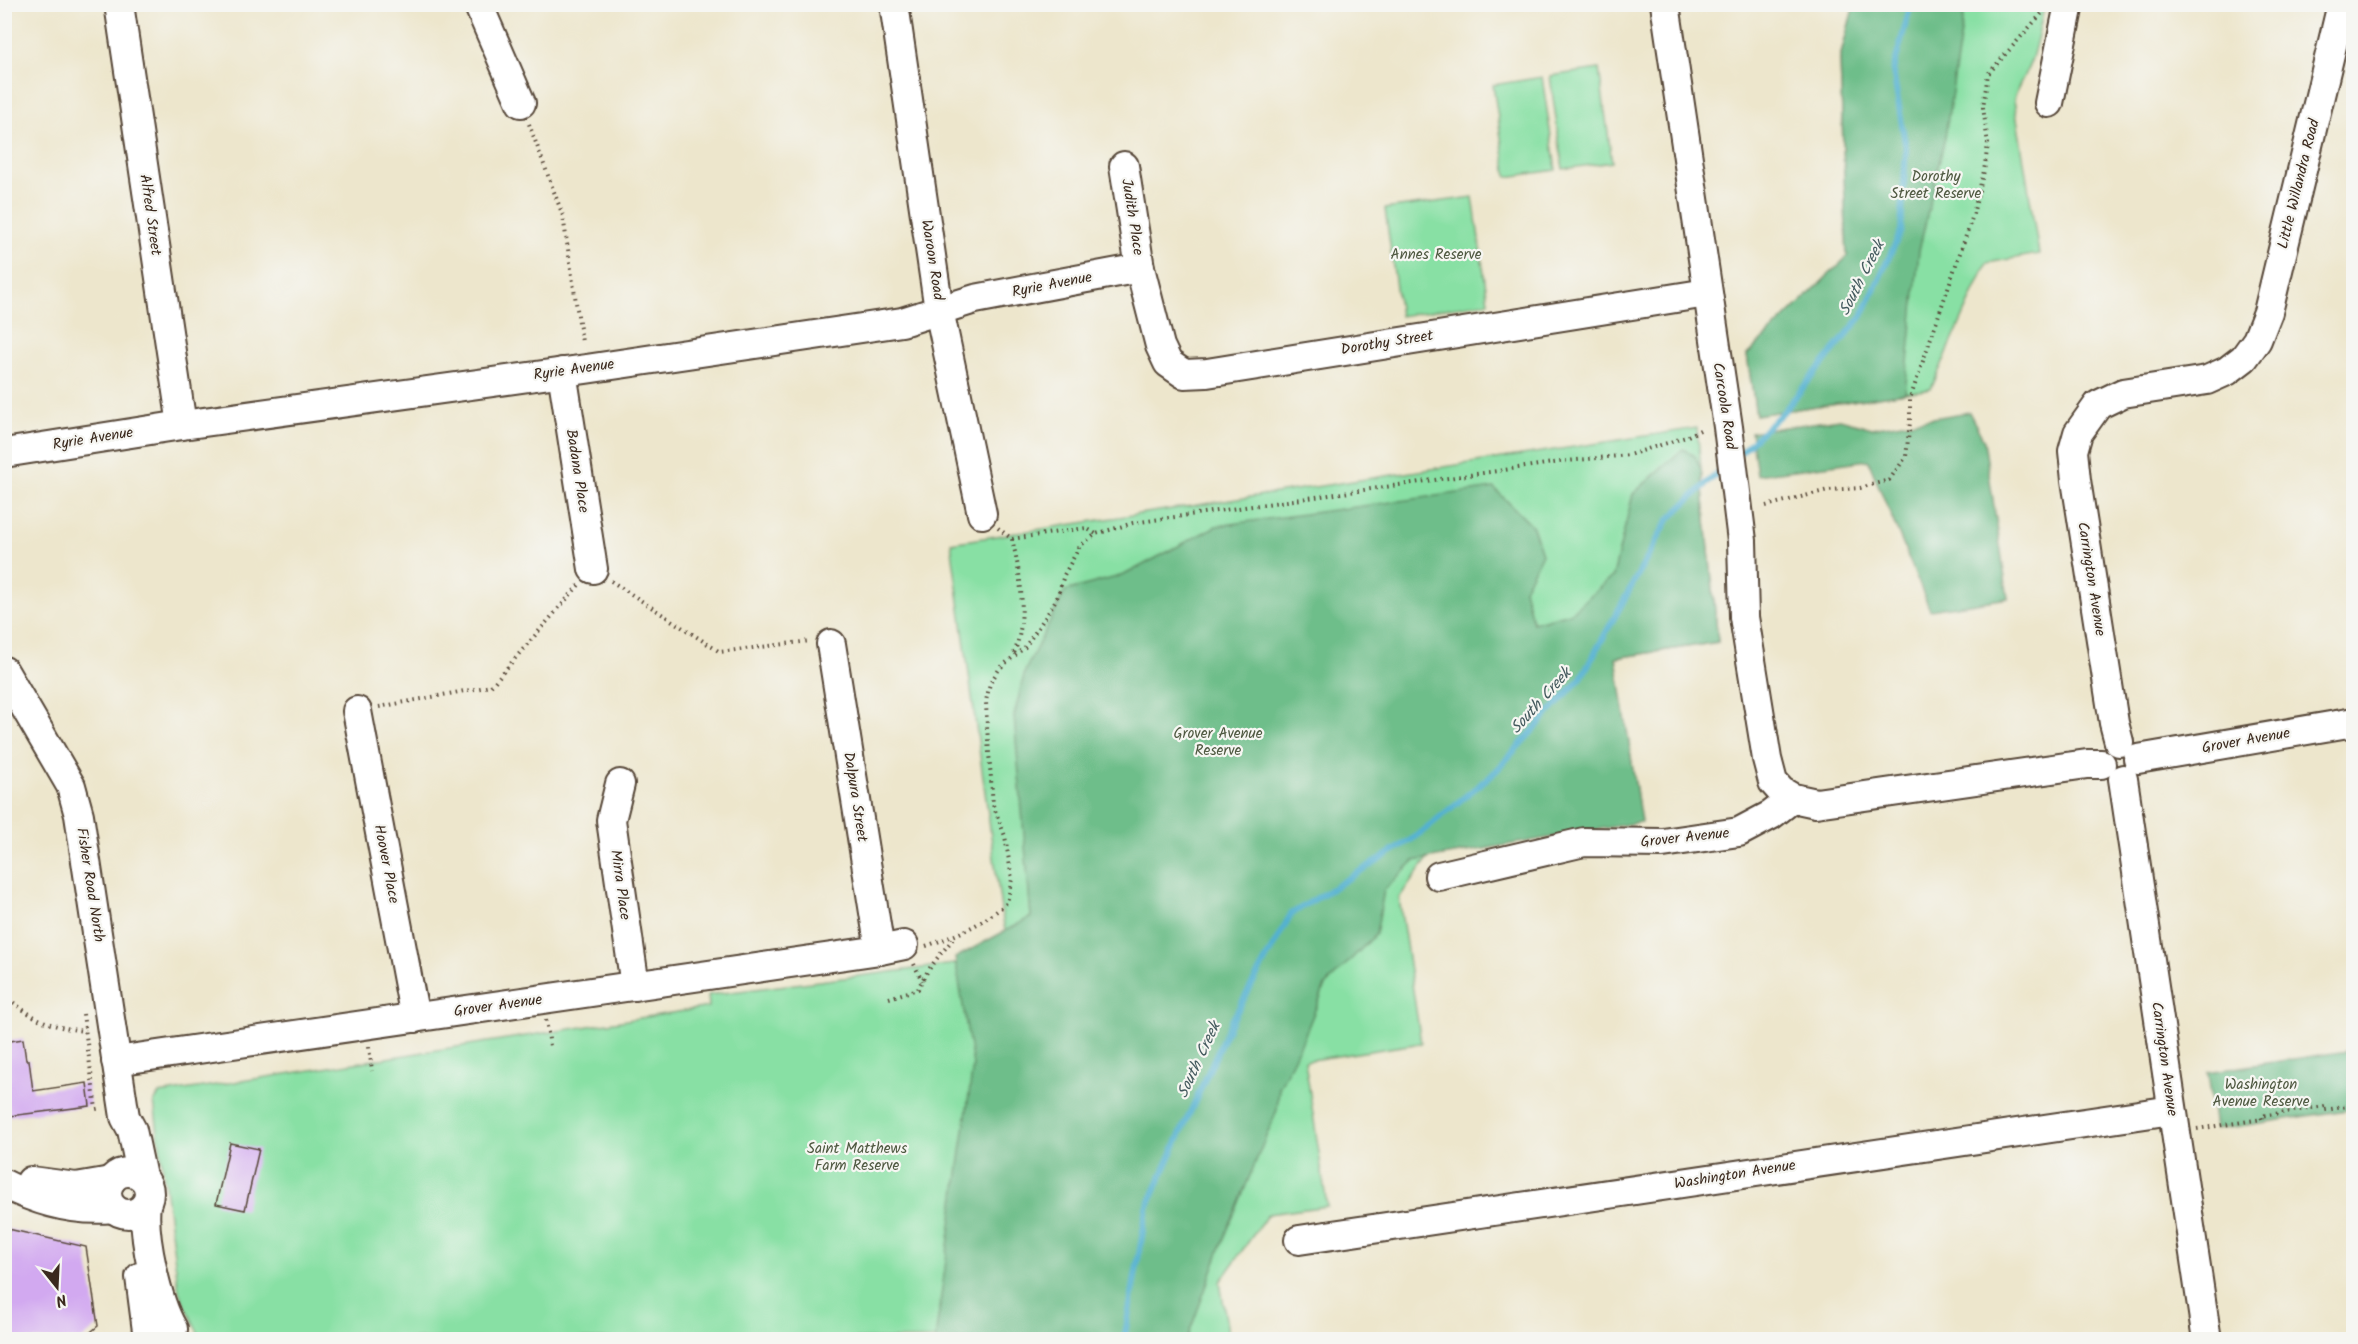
<svg xmlns="http://www.w3.org/2000/svg" width="2358" height="1344" font-family="Kalam,sans-serif">
	<rect width="100%" height="100%" fill="#f6f6f2"/>
	<filter id="ink" filterUnits="userSpaceOnUse"><feTurbulence type="fractalNoise" baseFrequency=".0167" numOctaves="2"/><feDisplacementMap in="SourceGraphic" scale="12" xChannelSelector="R" yChannelSelector="G"/><feConvolveMatrix kernelMatrix="1 2 1 2 8 2 1 2 1" color-interpolation-filters="sRGB"/></filter>
	<filter id="wash" filterUnits="userSpaceOnUse"><feTurbulence type="fractalNoise" baseFrequency=".008" numOctaves="4" result="noise"/><feDisplacementMap in="SourceGraphic" scale="24" xChannelSelector="R" yChannelSelector="G"/><feGaussianBlur stdDeviation="1.35" result="paint"/><feColorMatrix in="noise" values="0 0 0 0 0 0 0 0 0 0 0 0 0 0 0 0 0 1.4 0 .05"/><feComposite in="paint" operator="in"/></filter>
	<g filter="url(#wash)">
		<rect width="100%" height="100%" fill="#ede6cc"/>
		<g fill="#88e0a4" stroke="#628561" stroke-width="1.5">
			<path d="M1854 5H2045C2040 23 2037 43 2031 61 2026 75 2017 85 2014 100L2039 254 1987 263 1931 389 1756 415 1747 355 1847 257 1840 58Z"/>
			<path d="M1599 69 1612 162 1563 169 1550 76Z"/>
			<path d="M1542 77 1556 170 1507 177 1493 85Z"/>
			<path d="M1473 197 1488 302 1400 316 1385 209Z"/>
			<path d="M1697 428 1718 642 1616 658 1638 803 1448 831 1399 898 1421 1043 1305 1061 1327 1206 1268 1214 1220 1282 1229 1339H201L179 1292 154 1102 159 1094 709 1007 708 995 1010 957 1001 909 951 543Z"/>
		</g>
		<g fill="#6ebe8a" stroke="#547454" stroke-width="1.5">
			<path d="M1854 5H1973L1964 13 1945 137 1919 251 1905 393 1756 415 1747 355 1847 257 1840 58Z"/>
			<path d="M1969 412 1984 441 2008 598 1930 610 1868 460 1757 475 1751 432 1840 419 1872 428Z"/>
			<path d="M1683 449 1695 456 1701 469 1718 642 1616 658 1641 822 1414 861 1384 890 1376 934 1325 986 1301 1044 1279 1088 1277 1110 1223 1241 1187 1339 935 1340 973 1065 955 958 1031 917 1014 716 1025 671 1065 591 1124 575 1216 526 1494 488 1533 527 1542 554 1524 589 1533 623 1570 613 1613 576 1633 494Z"/>
			<path d="M2353 1050V1109L2215 1130 2208 1072Z"/>
		</g>
		<g fill="none" stroke-linecap="round" stroke-linejoin="round">
			<g stroke="#53b1d1" stroke-width="6">
				<path d="M1741 452 1783 412 1862 316 1901 231 1906 149 1893 71 1911 4"/>
				<path d="M1124 1340 1147 1208 1229 1026 1291 914 1417 836 1496 771 1581 678 1668 520 1724 467"/>
			</g>
		</g>
		<g id="blocks">
			<g fill="#d2a9f0">
				<path d="M23 1039 26 1060H29L33 1091 87 1083 90 1106 10 1116 4 1076V1042Z"/>
				<path d="M230 1143 259 1149 245 1210 216 1204Z"/>
				<path d="M4 1228 86 1247 98 1326 81 1340H4Z"/>
			</g>
		</g>
	</g>
	<g filter="url(#ink)">
		<use href="#blocks" fill-opacity="0" stroke="#564638" stroke-width="1.5"/>
		<g fill="none" stroke-linecap="round" stroke-linejoin="round">
			<g stroke="#564638" stroke-width="32">
				<g id="minor">
					<path d="M119 4 182 425"/>
					<path d="M478 4 521 103"/>
					<path d="M894 4 939 310 982 514"/>
					<path d="M1665 4 1728 427 1742 541 1744 617 1767 759 1773 782 1781 791 1793 798 1816 803 2087 764H2101"/>
					<path d="M2049 103 2069 4"/>
					<path d="M1124 166 1140 268 1160 346 1168 363 1184 374 1207 373 1707 293"/>
					<path d="M562 372 593 569"/>
					<path d="M4 453 182 425 586 369 902 322 975 299 1140 268"/>
					<path d="M831 644 880 950"/>
					<path d="M4 671 71 786 79 815 125 1117 132 1130 142 1177"/>
					<path d="M357 711 415 1018"/>
					<path d="M2119 742 2114 723 2076 480 2073 451 2078 433 2098 405 2123 393 2207 380 2227 371 2244 358 2257 340 2268 312 2342 4"/>
					<path d="M2138 759 2354 722"/>
					<path d="M2123 779 2207 1340"/>
					<path d="M620 784 611 820 635 986"/>
					<path d="M1439 876 1584 842 1663 843 1739 832 1771 815 1793 798"/>
					<path d="M116 1061 880 950 904 945"/>
					<circle cx="128" cy="1193" r="21"/>
					<path d="M31 1181 76 1187 111 1181"/>
					<path d="M4 1184C39 1202 75 1212 113 1208"/>
					<path d="M146 1204C142 1235 157 1302 173 1329"/>
					<path d="M1299 1240 2172 1110"/>
					<path d="M140 1277 147 1331"/>
				</g>
			</g>
			<g stroke="#564638" stroke-width="4" stroke-dasharray="1.5 4.5" stroke-linecap="butt">
				<path d="M529 124 563 216 582 342"/>
				<path d="M1766 506 1828 490 1860 488 1889 480 1906 457 1910 422V399L1972 218 1984 171 1988 144 1983 107 1988 74 2043 12"/>
				<path d="M998 528 1012 539 1086 528 1096 534"/>
				<path d="M1012 539C1021 576 1028 620 1013 656"/>
				<path d="M611 581 720 652 810 641"/>
				<path d="M379 707 491 686 579 585"/>
				<path d="M926 946C958 935 981 925 1007 903L1012 879 1005 836 993 805 987 727 986 701 990 683 1000 668 1025 647 1046 616 1057 598 1064 575 1080 546 1096 534 1133 523 1567 461 1629 455 1686 437 1704 428"/>
				<path d="M914 964 922 981"/>
				<path d="M4 995C32 1018 48 1027 85 1031"/>
				<path d="M889 998 918 989C926 970 942 952 956 936"/>
				<path d="M83 1014 96 1109 101 1108"/>
				<path d="M546 1020 550 1046"/>
				<path d="M369 1047 372 1071"/>
				<path d="M2197 1129 2262 1119 2261 1116 2325 1106V1110L2354 1105"/>
			</g>
			<use href="#minor" stroke="#fff" stroke-width="28"/>
		</g>
	</g>
	<g text-anchor="middle" dominant-baseline="central" stroke-width="4.5" stroke-linejoin="round" paint-order="stroke">
		<g font-size="15" fill="#4e5840" stroke="#f6f6f2">
			<text x="1936" y="177">Dorothy<tspan x="1936" dy="17">Street Reserve</tspan></text>
			<text x="1436" y="255">Annes Reserve</text>
			<text x="1218" y="734">Grover Avenue<tspan x="1218" dy="17">Reserve</tspan></text>
			<text x="2261" y="1085">Washington<tspan x="2261" dy="17">Avenue Reserve</tspan></text>
			<text x="857" y="1149">Saint Matthews<tspan x="857" dy="17">Farm Reserve</tspan></text>
		</g>
		<g font-size="15" fill="#3b2a1e" stroke="#f6f6f2">
			<text transform="translate(2299 184) rotate(-76)">Little Willandra Road</text>
			<text transform="translate(150 215) rotate(82)">Alfred Street</text>
			<text transform="translate(1132 217) rotate(81)">Judith Place</text>
			<text transform="translate(932 260) rotate(81)">Waroon Road</text>
			<text transform="translate(1052 285) rotate(-11)">Ryrie Avenue</text>
			<text transform="translate(1387 343) rotate(-9)">Dorothy Street</text>
			<text transform="translate(574 370) rotate(-8)">Ryrie Avenue</text>
			<text transform="translate(1724 406) rotate(81)">Carcoola Road</text>
			<text transform="translate(93 439) rotate(-9)">Ryrie Avenue</text>
			<text transform="translate(577 471) rotate(81)">Badana Place</text>
			<text transform="translate(2091 579) rotate(81)">Carrington Avenue</text>
			<text transform="translate(2246 741) rotate(-10)">Grover Avenue</text>
			<text transform="translate(855 797) rotate(81)">Dalpura Street</text>
			<text transform="translate(1685 838) rotate(-6)">Grover Avenue</text>
			<text transform="translate(386 864) rotate(79)">Hoover Place</text>
			<text transform="translate(90 885) rotate(81)">Fisher Road North</text>
			<text transform="translate(620 885) rotate(82)">Mirra Place</text>
			<text transform="translate(498 1006) rotate(-8)">Grover Avenue</text>
			<text transform="translate(2164 1059) rotate(82)">Carrington Avenue</text>
			<text transform="translate(1735 1175) rotate(-9)">Washington Avenue</text>
		</g>
		<g font-size="16" font-style="italic" fill="#43595d" stroke="#f6f6f2">
			<text transform="translate(1862 278) rotate(-63)">South Creek</text>
			<text transform="translate(1541 701) rotate(-48)">South Creek</text>
			<text transform="translate(1199 1060) rotate(-65)">South Creek</text>
		</g>
	</g>
	<rect width="2358" height="1344" fill="none" stroke="#f6f6f2" stroke-width="24"/>
	<g transform="translate(57 1287) rotate(162)" stroke="#f6f6f2" stroke-width="4.5" paint-order="stroke">
	<path d="M0-4.5L10 22L0 15L-10 22Z" fill="#3b2a1e"/>
	<text y="-9" font-size="16" font-weight="bold" text-anchor="middle" fill="#3b2a1e">N</text>
	</g>
</svg>
